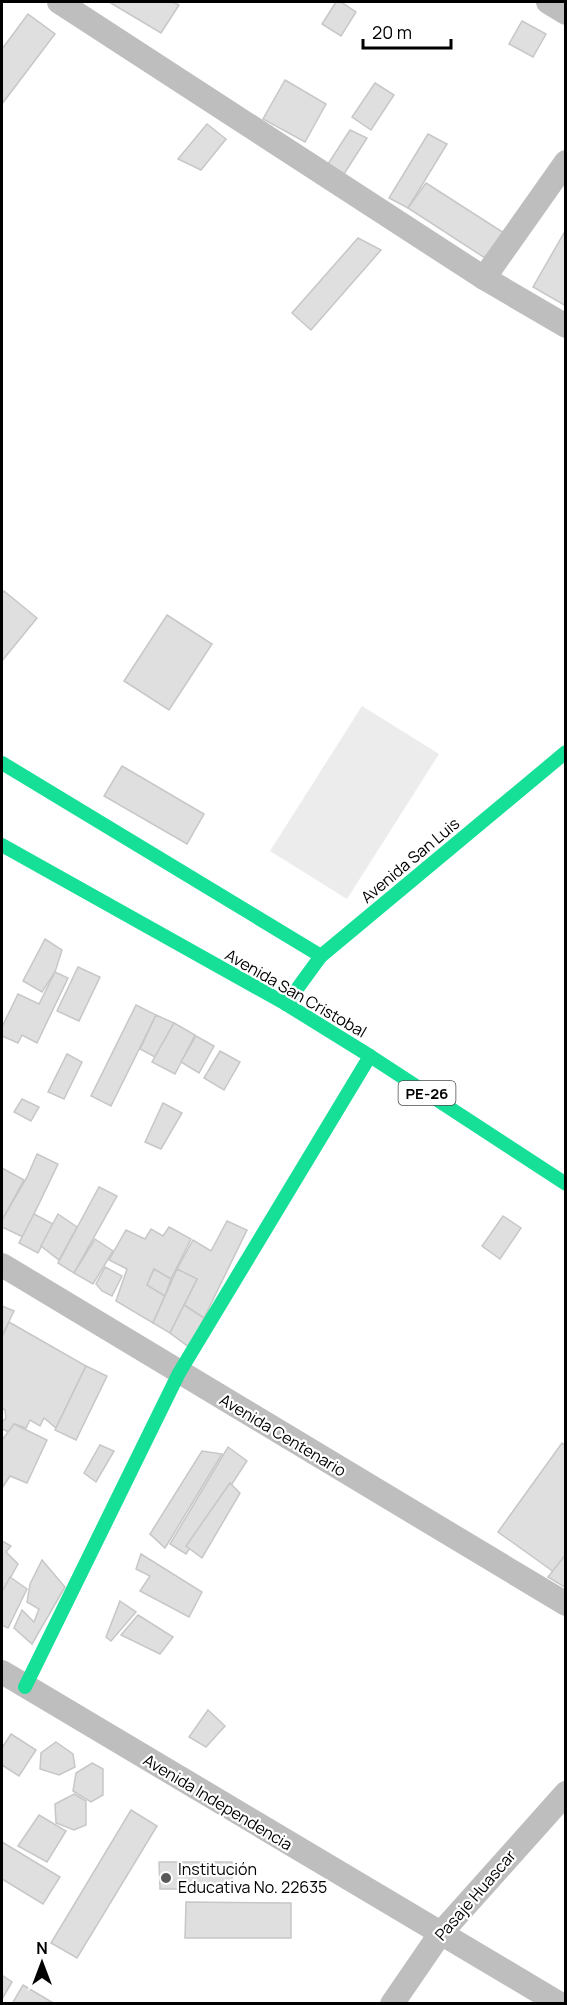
<svg xmlns="http://www.w3.org/2000/svg" width="567" height="2005" font-family="Manrope,sans-serif">
	<rect width="100%" height="100%" fill="#fff"/>
	<path fill="#ececec" d="M362 706 439 754 347 899 270 851Z"/>
	<g fill="#dfdfdf" stroke="#c7c7c7" stroke-width="1.5">
		<path d="M109 2H173L179 5 161 33Z"/>
		<path d="M336 2H341L356 12 341 36 322 24Z"/>
		<path d="M28 14 55 34 2 104V49Z"/>
		<path d="M522 21 546 34 533 57 509 44Z"/>
		<path d="M285 80 326 104 305 142 263 119Z"/>
		<path d="M375 83 394 95 371 130 352 117Z"/>
		<path d="M207 124 226 139 201 170 178 159Z"/>
		<path d="M350 130 367 138 344 174 328 164Z"/>
		<path d="M428 134 447 144 408 208 389 198Z"/>
		<path d="M426 183 504 233 485 258 408 208Z"/>
		<path d="M564 233 566 234V306L533 287Z"/>
		<path d="M358 238 381 250 311 330 292 313Z"/>
		<path d="M4 591 37 618 2 661V594Z"/>
		<path d="M167 615 212 644 169 710 124 681Z"/>
		<path d="M122 766 204 814 187 844 104 796Z"/>
		<path d="M45 939 62 950 55 972 42 992 23 981Z"/>
		<path d="M78 967 100 977 79 1021 57 1011Z"/>
		<path d="M55 972 68 978 37 1043 22 1035 18 1043 2 1036V1027L18 994 39 1004Z"/>
		<path d="M136 1005 156 1015 111 1106 91 1096Z"/>
		<path d="M156 1015 174 1023 155 1057 140 1049Z"/>
		<path d="M174 1023 195 1035 175 1074 152 1062Z"/>
		<path d="M196 1036 214 1046 199 1073 181 1062Z"/>
		<path d="M220 1051 240 1062 224 1090 204 1078Z"/>
		<path d="M67 1054 82 1062 64 1099 48 1092Z"/>
		<path d="M22 1099 39 1107 31 1121 14 1112Z"/>
		<path d="M163 1103 182 1113 161 1149 145 1142Z"/>
		<path d="M37 1154 58 1164 23 1237 2 1227V1220L27 1177Z"/>
		<path d="M2 1168 24 1180 2 1220Z"/>
		<path d="M99 1187 117 1196 74 1273 58 1263Z"/>
		<path d="M34 1214 53 1224 38 1253 19 1243Z"/>
		<path d="M58 1214 77 1227 59 1260 41 1246Z"/>
		<path d="M503 1216 521 1228 500 1259 482 1246Z"/>
		<path d="M227 1221 247 1230 204 1318 184 1305 197 1279 177 1269 193 1240 211 1251Z"/>
		<path d="M169 1227 191 1239 171 1279 154 1269 147 1285 165 1296 153 1323 116 1301 127 1269 109 1260 126 1230 145 1239 151 1229 163 1236Z"/>
		<path d="M95 1239 113 1251 93 1284 74 1273Z"/>
		<path d="M105 1267 122 1276 112 1296 102 1291 96 1284Z"/>
		<path d="M154 1269 171 1279 165 1296 147 1285Z"/>
		<path d="M177 1269 197 1279 170 1333 153 1323Z"/>
		<path d="M184 1305 204 1318 189 1347 170 1333Z"/>
		<path d="M2 1306 14 1311 2 1336Z"/>
		<path d="M9 1322 86 1366 56 1428 44 1418 40 1426 30 1420 26 1428 14 1424 9 1432 2 1429V1422L6 1418 5 1410 2 1408V1337Z"/>
		<path d="M86 1366 107 1376 76 1440 55 1430Z"/>
		<path d="M14 1424 47 1440 27 1483 10 1476 2 1488V1440Z"/>
		<path d="M562 1443 566 1446V1556L554 1572 498 1532Z"/>
		<path d="M100 1445 114 1451 96 1482 84 1473Z"/>
		<path d="M228 1447 247 1461 186 1554 170 1544Z"/>
		<path d="M202 1451 222 1454 165 1548 150 1534Z"/>
		<path d="M230 1483 240 1493 202 1558 186 1546Z"/>
		<path d="M2 1541 11 1546 6 1552 18 1564 2 1593Z"/>
		<path d="M141 1554 202 1592 189 1617 140 1591 150 1576 136 1569Z"/>
		<path d="M566 1554V1588L548 1577Z"/>
		<path d="M42 1560 65 1587 32 1644 14 1628 22 1610 34 1622 39 1609 27 1602 30 1584Z"/>
		<path d="M10 1577 27 1589 8 1628 2 1625V1592Z"/>
		<path d="M120 1601 136 1612 111 1641 106 1637Z"/>
		<path d="M138 1615 173 1637 160 1654 121 1635Z"/>
		<path d="M208 1710 225 1726 206 1747 189 1737Z"/>
		<path d="M11 1734 36 1750 19 1776 2 1765V1748Z"/>
		<path d="M56 1742 73 1754 75 1767 59 1775 40 1769 41 1753Z"/>
		<path d="M92 1763 103 1769V1795L91 1802 73 1791 76 1773Z"/>
		<path d="M74 1794 86 1801V1825L74 1830 56 1823 55 1804Z"/>
		<path d="M131 1810 157 1826 77 1958 51 1943Z"/>
		<path d="M39 1815 66 1831 47 1862 18 1846Z"/>
		<path d="M2 1842 60 1877 43 1904 2 1879Z"/>
		<path d="M159 1862H232V1889H160Z"/>
		<path d="M186 1902 291 1903V1938H185Z"/>
		<path d="M2 1975 12 1982 2 1999Z"/>
		<path d="M23 1985 55 2004H12Z"/>
	</g>
	<g fill="none" stroke-linecap="round" stroke-linejoin="round">
		<g stroke="#bebebe" stroke-width="24">
			<path d="M59 2 484 278 566 326"/>
			<path d="M548 2 566 13"/>
			<path d="M484 278 566 162"/>
			<path d="M2 1265 566 1604"/>
			<path d="M2 1672 560 2004"/>
			<path d="M392 2004 440 1934 566 1793"/>
		</g>
		<g stroke="#16e098" stroke-width="14">
			<path d="M2 763 321 956 286 1004"/>
			<path d="M2 845 286 1004 370 1056 566 1184"/>
			<path d="M321 956 566 752"/>
			<path d="M25 1687 179 1373 370 1056"/>
		</g>
	</g>
	<circle fill="#595959" stroke="#fff" stroke-width="2" cx="166" cy="1878" r="6"/>
	<g text-anchor="middle" dominant-baseline="central" stroke-width="4.5" stroke-linejoin="round" paint-order="stroke">
		<rect fill="#fff" stroke="#4c4c4c" stroke-width="1.5" x="398.5" y="1081" width="57" height="24" rx="4.5"/>
		<g font-size="15" font-weight="bold" fill="#000">
			<text x="427" y="1093">PE-26</text>
		</g>
		<g font-size="16" fill="#000" stroke="#fff">
			<text transform="translate(410 860) rotate(-40)">Avenida San Luis</text>
			<text transform="translate(296 993) rotate(30)">Avenida San Cristobal</text>
			<text transform="translate(283 1435) rotate(31)">Avenida Centenario</text>
			<text transform="translate(218 1802) rotate(31)">Avenida Independencia</text>
			<text transform="translate(475 1895) rotate(-49)">Pasaje Huascar</text>
		</g>
		<g font-size="16" fill="#000" stroke="#fff" text-anchor="start">
			<text x="178" y="1869">Institución<tspan x="178" dy="18">Educativa No. 22635</tspan></text>
		</g>
	</g>
	<rect width="567" height="2005" fill="none" stroke="#000000" stroke-width="6"/>
	<g transform="translate(42 1963)" stroke="#ffffff" stroke-width="4.5" paint-order="stroke">
	<path d="M0-4.5L10 22L0 15L-10 22Z" fill="#000000"/>
	<text y="-9" font-size="16" font-weight="bold" text-anchor="middle" fill="#000000">N</text>
	</g>
	<path d="M363 39v9h88v-9" fill="none" stroke="#000000" stroke-width="3"/>
	<text x="372" y="39" font-size="18" fill="#000000" stroke="#ffffff" stroke-width="4.5" paint-order="stroke">20 m</text>
</svg>
